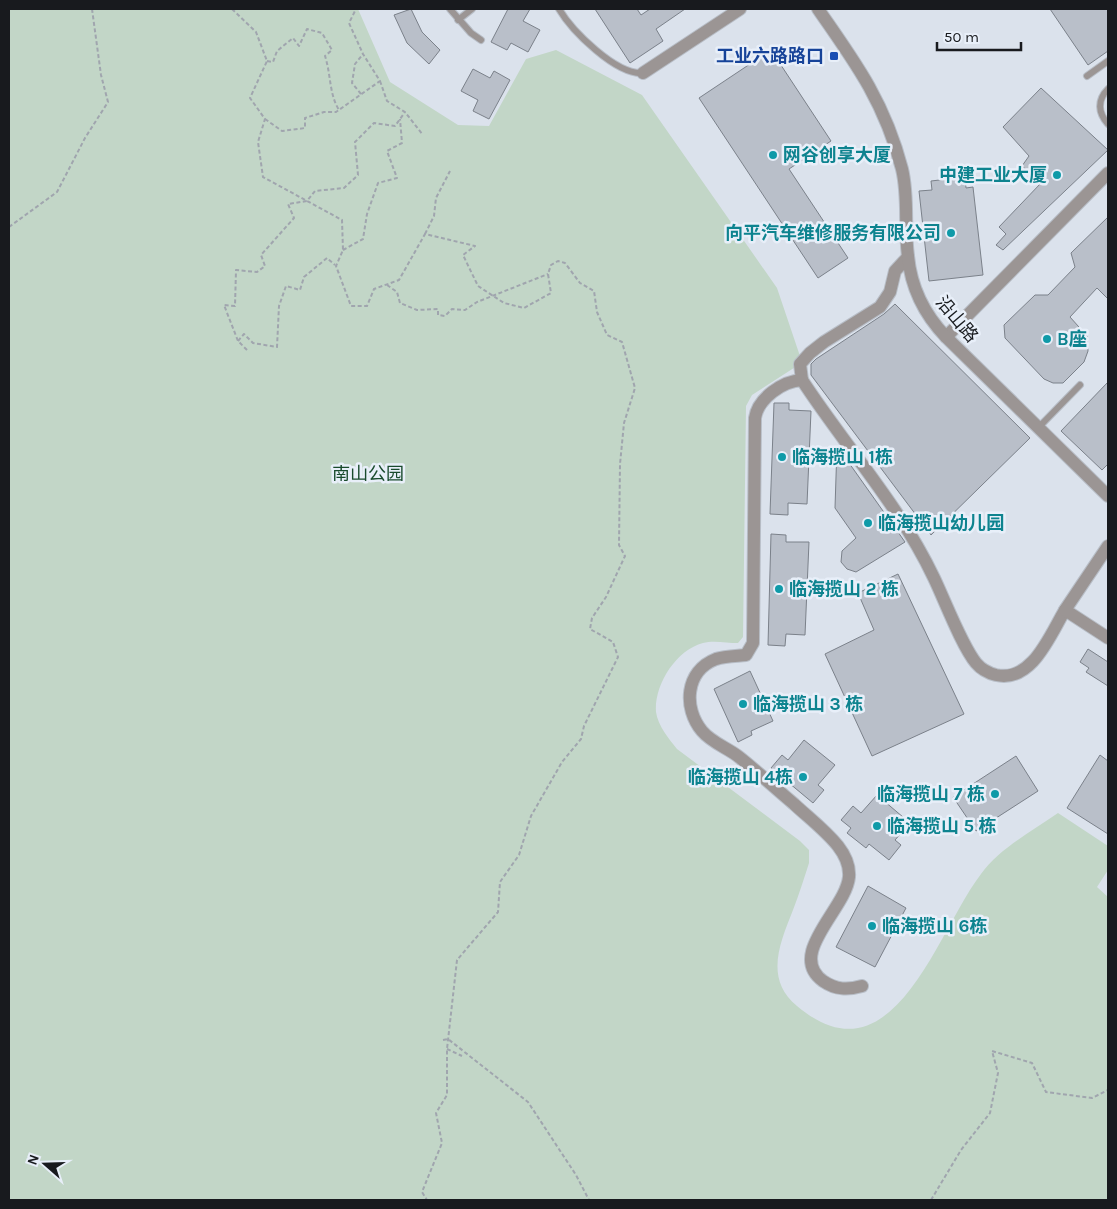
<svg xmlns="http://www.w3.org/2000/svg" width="1117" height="1209" font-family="Karla,'Noto Sans SC',sans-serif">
	<rect width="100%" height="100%" fill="#dbe2ec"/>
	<path fill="#c2d6c7" d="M9 9H358L390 82 458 125 489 126 526 59 556 50 642 95 777 288 803 365 800 364 752 395 746 406 743 637 738 643C727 643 713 640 703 643 676 650 654 685 656 712 658 726 669 739 677 749L800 841 809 850V863C804 879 799 894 793 910 780 943 764 979 797 1006 893 1087 937 931 981 874 1000 848 1031 832 1058 813L1108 846V870L1097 887 1108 897V1200H9Z"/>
	<g fill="#b9bfc9" stroke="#7b818a">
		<path d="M411 9 422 32 440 50 429 64 407 43 394 15Z"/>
		<path d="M508 9H530L523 21 540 30 528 52 511 43 507 50 491 42Z"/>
		<path d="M595 9H637L641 15 650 9H685L656 29 663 41 630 63Z"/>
		<path d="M1050 9H1108V51L1088 65Z"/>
		<path d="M771 50 831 141 789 169 848 258 818 278 699 98Z"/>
		<path d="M473 69 490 78 494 71 510 80 489 119 473 111 478 100 461 91Z"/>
		<path d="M1041 88 1108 150 1003 250 996 245 1006 234 999 227 1041 183 1022 166 1029 156 1003 127Z"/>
		<path d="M965 177 966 188 973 187 983 275 929 281 919 191 932 190 931 181Z"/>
		<path d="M1108 217V299L1097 288 1070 317 1087 336 1088 351 1084 362 1063 383H1053L1044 379 1005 338 1004 325 1035 295H1048L1075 267 1071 253Z"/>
		<path d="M895 304 1030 438 931 535 811 375V364L816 359 884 314Z"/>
		<path d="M1108 382V464L1102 470 1061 431Z"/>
		<path d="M774 403H789V410L811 411 807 504 788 503V515L770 514Z"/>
		<path d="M837 446 905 542 856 572 847 569 841 562 842 551 856 538 835 508Z"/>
		<path d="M771 534 786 535V542H809L805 635 786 634 785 646 768 645Z"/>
		<path d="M898 574 964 714 872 756 825 654 874 630 858 593Z"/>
		<path d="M1088 649 1108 662V686L1086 672 1089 668 1080 662Z"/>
		<path d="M750 671 773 721 751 731 752 735 738 742 714 689Z"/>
		<path d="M804 740 835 765 818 785 824 790 813 803 771 768 782 755 788 760Z"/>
		<path d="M1100 755 1108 761V834L1067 808Z"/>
		<path d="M1016 756 1038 791 976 831 953 797Z"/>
		<path d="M877 795 910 823 895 840 901 845 889 860 869 844 866 848 847 833 851 828 841 820 853 806 861 813Z"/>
		<path d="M868 886 906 908 875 967 836 947Z"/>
	</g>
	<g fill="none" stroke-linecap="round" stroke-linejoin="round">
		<g stroke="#b8bec7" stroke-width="8">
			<g id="service">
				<path d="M450 9 471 33 481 40"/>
				<path d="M559 9C572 31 616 75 643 73"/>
				<path d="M458 20 472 9"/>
				<path d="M1087 76 1108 61"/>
				<path d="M1108 89C1097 100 1098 113 1108 124"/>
				<path d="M1038 428 1080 385"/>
			</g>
		</g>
		<g stroke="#b8bec7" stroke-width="14">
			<g id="minor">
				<path d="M643 73 740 9"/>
				<path d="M946 337 1108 173"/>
				<path d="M802 380 800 364 810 353 824 342 880 307 890 292 895 271 908 257"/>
				<path d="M862 986C848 990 836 990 823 981 786 954 846 909 849 877 850 865 845 855 838 846 825 830 809 818 794 804 776 789 758 772 739 757 728 748 712 743 702 731 683 708 685 671 716 659 725 656 737 656 746 655L753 643 755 418C758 398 783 381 802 380 845 446 900 506 934 578 945 601 962 646 976 663 981 669 988 673 996 675 1032 683 1050 635 1065 610"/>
			</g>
		</g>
		<g stroke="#b8bec7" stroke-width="14">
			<g id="tertiary">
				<path d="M818 9C856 63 885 103 902 169 909 198 904 227 908 256 911 288 924 314 946 337L1108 496"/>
				<path d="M1108 546 1065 610 1108 638"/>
			</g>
		</g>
		<g stroke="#a0a5ae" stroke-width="2" stroke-dasharray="4 2.5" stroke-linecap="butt">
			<path d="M232 9 256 32 267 61 250 98 265 119 258 142 263 177 342 220 343 250 336 266 351 306H367L374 289 399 280 425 234 475 246 463 255 478 286 504 303 524 308 551 293 548 274 551 265 558 261 565 263 580 283 594 291 597 312 607 335 622 342 635 388 624 423 620 464 619 545 625 556 606 597 592 618 590 629 613 642 618 657 584 726 581 739 562 762 531 816 519 855 500 882 498 912 457 960 447 1049V1095L436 1113 442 1143 422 1192 427 1200"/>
			<path d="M267 61 273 62 277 51 293 38 299 46 307 29 322 33 332 50 325 56C331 74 329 94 339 110"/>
			<path d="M380 81 387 101 405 112 423 135"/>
			<path d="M361 94 352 83 355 64 363 54"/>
			<path d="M265 119 282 131 305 128V118L324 112H336L380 81 363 54 349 23 356 9"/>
			<path d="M9 227 57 192 85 138 108 102 101 75 92 9"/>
			<path d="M425 234 434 216 436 198 450 171"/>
			<path d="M343 250 363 239 367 214 378 183 397 178 387 151 402 143 400 119"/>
			<path d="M387 285 397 292 400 303 417 310 438 309V315L445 316 452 309 465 310 477 302 548 274"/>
			<path d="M238 341 244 334 253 343 277 347 279 306 286 286 300 290 304 277 327 258 335 265"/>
			<path d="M247 350 238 341 224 305 235 306 236 270 257 272 265 266 261 255 294 218 288 204 307 201 315 191 344 188 358 175 355 142 374 123 395 126 405 112"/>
			<path d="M443 1040 448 1039 528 1102 576 1175 589 1200"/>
			<path d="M447 1049 462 1056"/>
			<path d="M931 1200 961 1150 990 1113 998 1073 992 1051 1032 1063 1046 1092 1092 1098 1108 1090"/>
		</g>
		<use href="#service" stroke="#9b9594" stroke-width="6"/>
		<use href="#minor" stroke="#9b9594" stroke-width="12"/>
		<use href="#tertiary" stroke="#9b9594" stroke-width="12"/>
	</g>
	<rect fill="#1a4fb4" stroke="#e8eff9" stroke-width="2" x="829" y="51" width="10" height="10" rx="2.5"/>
	<g fill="#0f9aa8" stroke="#e8eff9" stroke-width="2">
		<circle cx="773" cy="155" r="5"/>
		<circle cx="1057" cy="175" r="5"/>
		<circle cx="951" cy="233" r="5"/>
		<circle cx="1047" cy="339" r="5"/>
		<circle cx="782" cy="457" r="5"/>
		<circle cx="868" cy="523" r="5"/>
		<circle cx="779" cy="589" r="5"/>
		<circle cx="743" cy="704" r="5"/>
		<circle cx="803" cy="777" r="5"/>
		<circle cx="995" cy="794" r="5"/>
		<circle cx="877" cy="826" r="5"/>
		<circle cx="872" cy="926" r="5"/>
	</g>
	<g text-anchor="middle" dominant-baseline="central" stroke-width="5" stroke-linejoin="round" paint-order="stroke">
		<g font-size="18" font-weight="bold" fill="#164399" stroke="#e8eff9" text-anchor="end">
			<text x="824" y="56">工业六路路口</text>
		</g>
		<g font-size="18" font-weight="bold" fill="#0d838f" stroke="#e8eff9" text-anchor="start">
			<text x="783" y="155">网谷创享大厦</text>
			<text x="1047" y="175" text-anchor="end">中建工业大厦</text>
			<text x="941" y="233" text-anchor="end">向平汽车维修服务有限公司</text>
			<text x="1057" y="339">B座</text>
			<text x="792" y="457">临海揽山 1栋</text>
			<text x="878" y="523">临海揽山幼儿园</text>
			<text x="789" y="589">临海揽山 2 栋</text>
			<text x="753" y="704">临海揽山 3 栋</text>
			<text x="793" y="777" text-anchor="end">临海揽山 4栋</text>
			<text x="985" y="794" text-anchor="end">临海揽山 7 栋</text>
			<text x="887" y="826">临海揽山 5 栋</text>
			<text x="882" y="926">临海揽山 6栋</text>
		</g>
		<g font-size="18" fill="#181a1e" stroke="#e8eff9">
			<text transform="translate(957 319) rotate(50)">沿山路</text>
		</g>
		<g font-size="18" fill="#194b2d" stroke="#e8eff9">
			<text x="368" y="474">南山公园</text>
		</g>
	</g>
	<rect width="1117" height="1209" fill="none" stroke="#181a1e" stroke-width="20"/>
	<g transform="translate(45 1164) rotate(290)" stroke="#e8eff9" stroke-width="4" paint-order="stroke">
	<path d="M0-4L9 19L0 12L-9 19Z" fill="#181a1e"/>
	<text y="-8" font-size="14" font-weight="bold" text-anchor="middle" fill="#181a1e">N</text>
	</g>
	<path d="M937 42v8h84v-8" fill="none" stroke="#181a1e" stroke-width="2.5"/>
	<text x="944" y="42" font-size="15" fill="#181a1e" stroke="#e8eff9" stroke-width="4" paint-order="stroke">50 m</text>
</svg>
